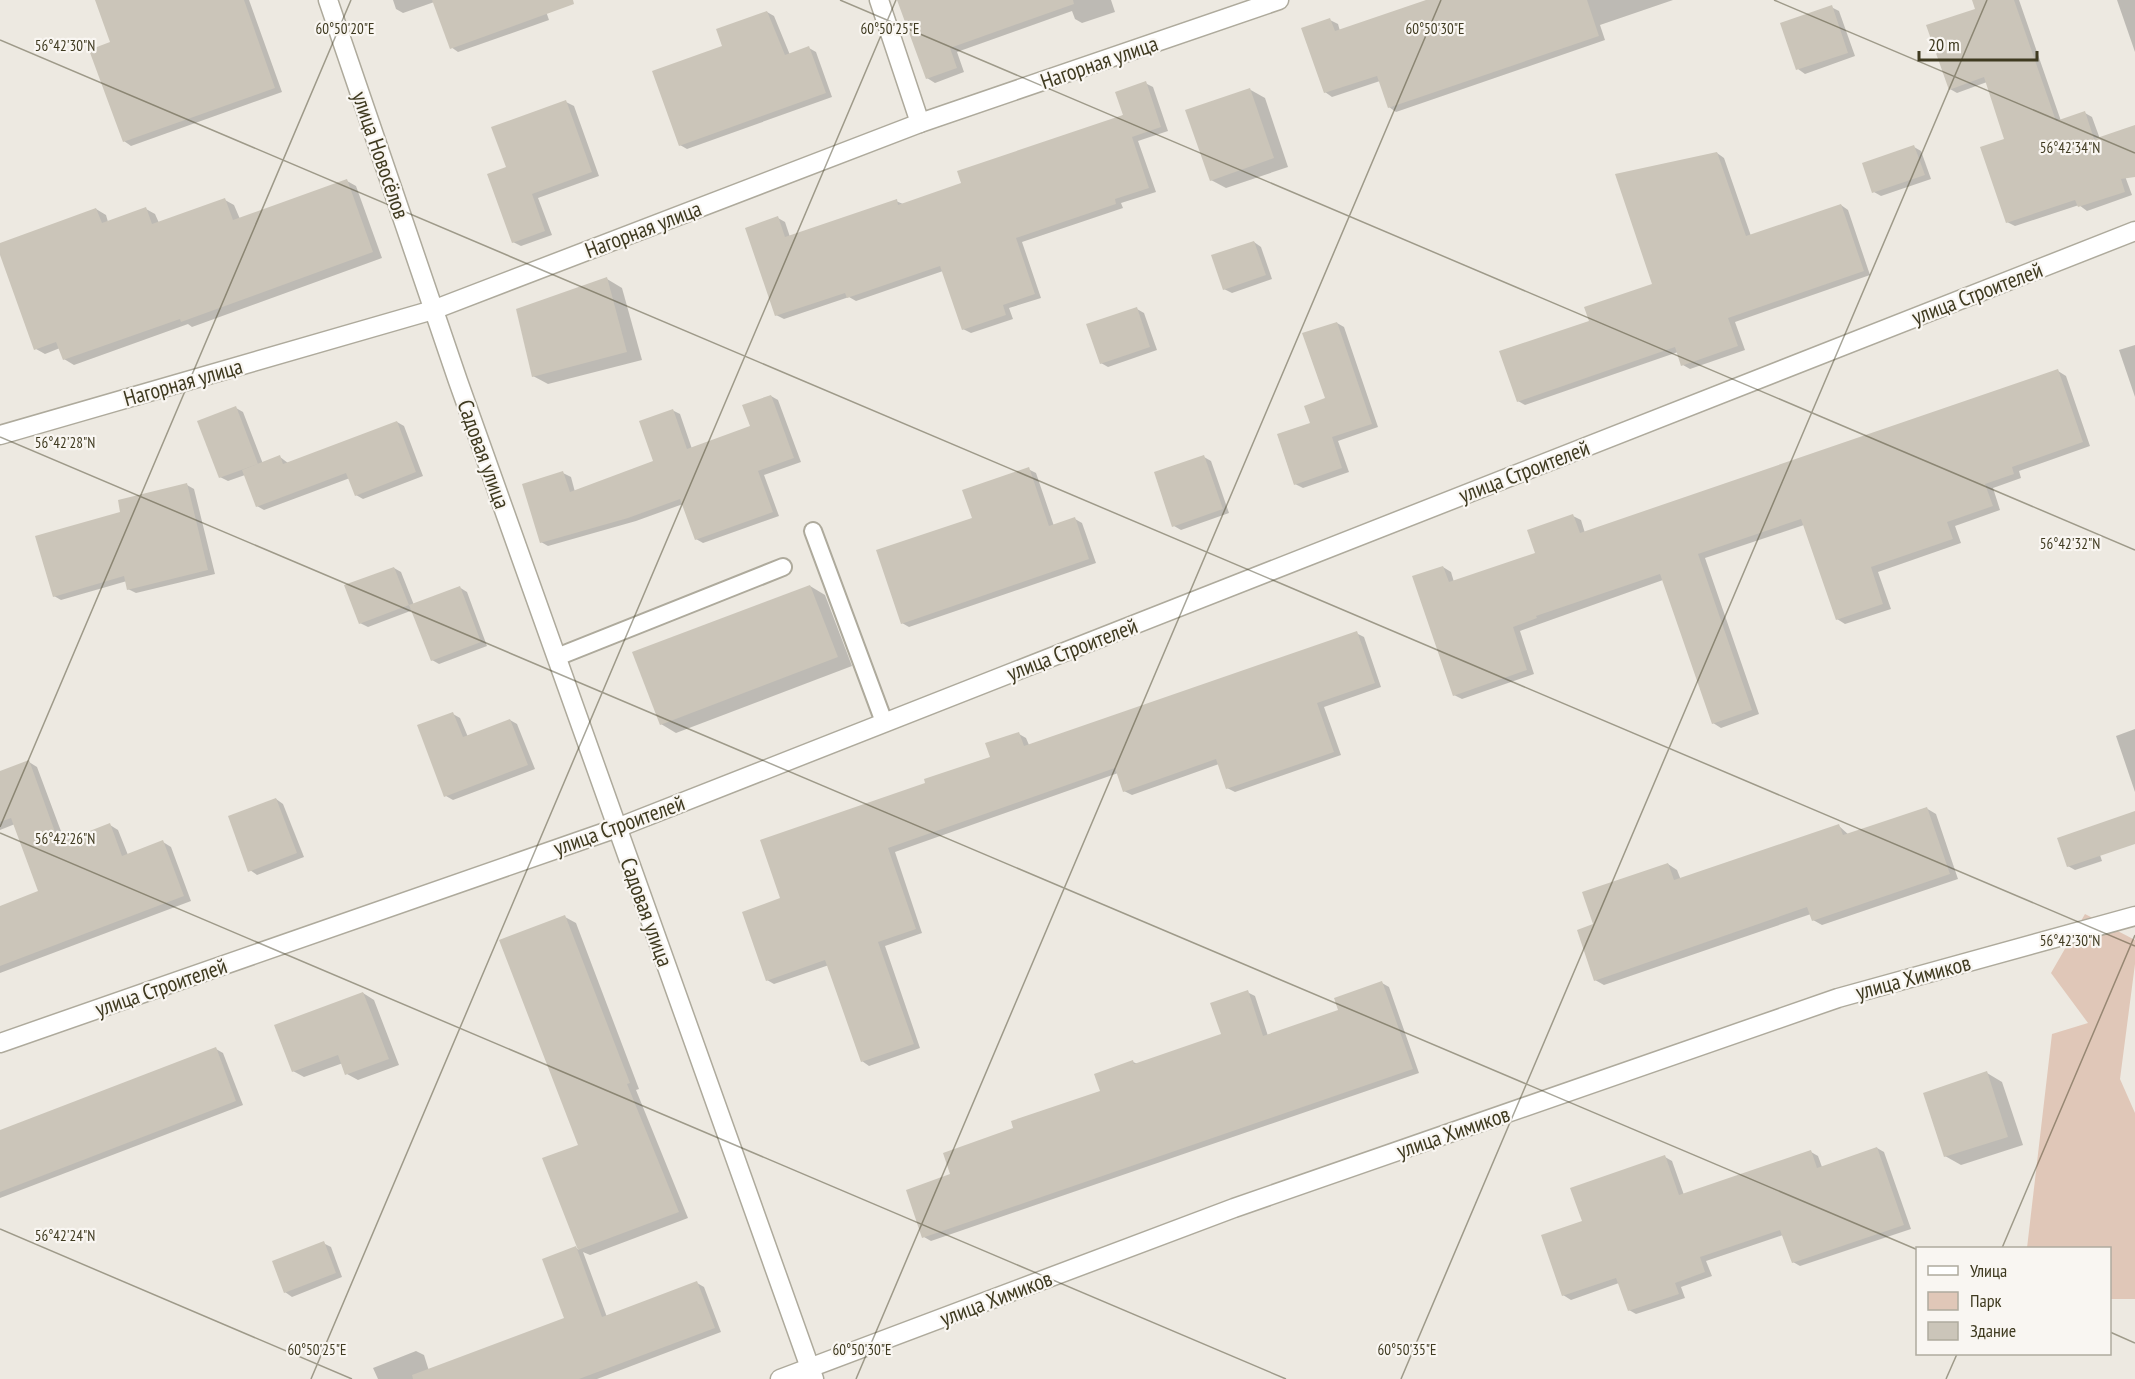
<svg xmlns="http://www.w3.org/2000/svg" width="2135" height="1379" font-family="'PT Sans Narrow',sans-serif">
	<rect width="100%" height="100%" fill="#ede9e1"/>
	<path fill="#e0c7b8" d="M2085 914 2135 940V964L2120 1079 2135 1113V1299H2110V1248H2027L2052 1034 2088 1023 2051 973Z"/>
	<g fill="#0003">
		<path d="M96 0H249L282 92 131 146 124 141 112 42Z"/>
		<path d="M393 0H440L403 13 396 9Z"/>
		<path d="M486 0H542L549 20 458 52 451 47Z"/>
		<path d="M918 0H1111L1115 12 1082 23 1075 19 1072 11 957 52 964 72 935 83 927 78Z"/>
		<path d="M1431 0H1673L1600 25 1605 40 1396 112 1389 107 1380 81 1332 97 1325 92 1330 20 1338 24 1340 31Z"/>
		<path d="M1973 0H2019L2061 121 2085 113 2092 117 2100 139 2135 159V164L2122 168 2132 195 2087 211 2079 205 2015 226 2007 222 2006 140 1987 82 1957 93 1950 89 1977 10Z"/>
		<path d="M2117 0H2135V52Z"/>
		<path d="M1831 7 1839 11 1855 56 1805 74 1798 69Z"/>
		<path d="M767 12 774 16 790 55 809 48 816 52 832 97 687 149 680 145 724 46Z"/>
		<path d="M1145 83 1153 87 1168 131 1138 141 1156 192 1121 203 1123 208 1022 242 1041 298 1009 308 1013 319 971 333 963 329 943 271 856 301 849 297 784 319 776 315 778 218 785 222 790 237 896 201 903 204 963 184 1124 115Z"/>
		<path d="M1249 89 1265 98 1288 167 1226 188 1211 180Z"/>
		<path d="M566 102 574 106 599 176 538 198 552 235 521 246 513 242 508 168Z"/>
		<path d="M1914 147 1921 151 1931 179 1881 196 1874 192Z"/>
		<path d="M1717 153 1724 158 1751 236 1841 205 1848 210 1870 275 1735 322 1745 350 1690 369 1683 365 1678 352 1525 405 1518 401 1591 322 1654 284Z"/>
		<path d="M347 181 356 186 382 258 192 327 188 324 74 365 64 359 60 348 45 354 36 349 0 251V244L96 209 106 215 108 222 146 209 155 214 159 223 225 200 234 205 240 219Z"/>
		<path d="M1254 242 1261 247 1272 279 1232 293 1224 289Z"/>
		<path d="M607 279 622 288 642 360 548 384 533 376Z"/>
		<path d="M1137 309 1144 313 1157 350 1108 367 1101 363Z"/>
		<path d="M1337 323 1344 327 1378 427 1338 441 1349 472 1303 488 1295 484 1312 424 1327 399Z"/>
		<path d="M2135 345V397L2119 350Z"/>
		<path d="M2058 371 2066 376 2090 446 2019 471 2021 478 1993 488 2000 510 1955 526 1961 543 1878 572 1891 609 1845 624 1837 619 1804 525 1705 558 1759 714 1721 728 1713 723 1663 580 1520 631 1534 674 1462 699 1454 695 1443 567 1451 572 1454 582 1537 554 1573 516 1581 520 1585 533Z"/>
		<path d="M771 396 778 400 801 462 764 475 779 516 703 543 696 539 683 504 636 521 548 546 541 542 563 473 571 477 575 492 655 462 672 410 680 414 692 449 752 427Z"/>
		<path d="M236 408 243 412 263 464 280 457 288 463 397 422 404 426 423 476 363 499 356 495 350 478 264 510 257 506 245 475 228 481 220 477Z"/>
		<path d="M1204 457 1211 461 1229 513 1181 530 1174 526Z"/>
		<path d="M1028 469 1036 473 1054 526 1075 519 1082 523 1096 563 909 627 902 623 974 519Z"/>
		<path d="M187 485 194 489 215 574 136 593 128 589 127 581 61 600 54 596 122 513Z"/>
		<path d="M394 568 401 572 414 605 459 587 467 592 487 646 439 664 432 660 413 610 368 627 360 623Z"/>
		<path d="M810 586 825 595 852 666 676 733 661 724Z"/>
		<path d="M1356 633 1364 637 1381 687 1324 707 1341 755 1235 792 1227 788 1219 764 1132 795 1124 791 1118 773 895 852 922 933 885 946 920 1048 869 1066 862 1061 829 965 774 984 767 980 782 899 927 784 992 758 1019 734 1026 738 1029 745Z"/>
		<path d="M453 714 460 718 468 737 510 720 517 724 535 769 453 800 446 796Z"/>
		<path d="M2135 729V792L2116 736Z"/>
		<path d="M29 762 37 767 65 842 110 825 118 830 128 855 163 842 171 847 191 901 0 973V907L40 892 15 824 0 830V773Z"/>
		<path d="M276 799 283 804 304 857 257 875 250 870Z"/>
		<path d="M1926 808 1936 814 1958 879 1822 925 1813 920 1811 914 1604 985 1595 980V925L1668 864 1677 870 1681 880 1839 826 1849 835Z"/>
		<path d="M2093 834 2102 861 2075 870 2068 866Z"/>
		<path d="M565 917 576 923 639 1089 636 1090 688 1218 590 1255 583 1252 607 1317 697 1283 704 1287 721 1332 597 1379H378L373 1368 416 1351 424 1355 429 1371 566 1319 576 1248 579 1250 544 1159 579 1146Z"/>
		<path d="M1382 983 1389 987 1419 1073 931 1241 924 1237 952 1175 1015 1129 1102 1092 1133 1062 1138 1064 1223 1035 1247 992 1255 996 1268 1036 1340 1011Z"/>
		<path d="M363 993 374 1000 399 1065 358 1080 347 1074 343 1063 304 1077 293 1071Z"/>
		<path d="M216 1049 223 1053 243 1105 0 1198V1131Z"/>
		<path d="M1987 1073 2002 1082 2023 1145 1961 1165 1945 1156Z"/>
		<path d="M1877 1148 1884 1152 1911 1229 1800 1266 1793 1262 1783 1235 1706 1261 1712 1276 1681 1287 1685 1298 1636 1314 1629 1310 1619 1283 1571 1300 1563 1295 1584 1222 1665 1157 1672 1161 1684 1195 1811 1152 1818 1156 1822 1167Z"/>
		<path d="M323 1243 331 1247 342 1277 292 1297 285 1292Z"/>
	</g>
	<g fill="#cbc5b9">
		<path d="M95 0H244L275 88 123 142 89 50 110 42Z"/>
		<path d="M432 0H573L574 4 450 49Z"/>
		<path d="M897 0H1073L1074 4 950 48 957 68 926 79Z"/>
		<path d="M1426 0H1587L1599 36 1388 108 1377 76 1324 93 1301 28 1330 18 1335 31Z"/>
		<path d="M1972 0H2014L2056 121 2085 111 2094 139 2135 125V177L2121 179 2125 192 2078 207 2075 200 2006 223 1980 147 2004 139 1984 77 1949 90 1926 25 1975 9Z"/>
		<path d="M1832 5 1848 53 1796 70 1780 23Z"/>
		<path d="M767 11 785 55 809 46 826 93 679 146 652 71 722 46 716 29Z"/>
		<path d="M1146 81 1161 127 1132 137 1149 188 1115 199 1116 204 1016 238 1035 294 1003 305 1006 315 962 330 940 266 847 298 845 293 775 316 745 228 778 216 785 237 897 199 898 205 961 183 957 171 1123 115 1115 92Z"/>
		<path d="M1250 88 1274 158 1210 181 1185 110Z"/>
		<path d="M566 100 592 172 532 194 545 231 512 243 487 174 506 167 491 127Z"/>
		<path d="M1914 145 1925 175 1872 193 1862 163Z"/>
		<path d="M1717 152 1746 236 1841 204 1864 271 1728 318 1738 346 1681 366 1675 347 1517 402 1499 351 1589 321 1584 307 1652 284 1615 174Z"/>
		<path d="M347 179 373 252 181 322 180 319 63 360 56 342 34 350 0 255V243L96 208 102 223 146 207 152 224 225 198 233 220Z"/>
		<path d="M1254 241 1266 275 1223 290 1211 255Z"/>
		<path d="M607 277 627 352 532 377 516 309Z"/>
		<path d="M1137 307 1150 347 1100 364 1086 324Z"/>
		<path d="M1337 322 1372 424 1332 437 1342 468 1294 485 1277 434 1310 423 1304 406 1325 398 1302 333Z"/>
		<path d="M2058 369 2083 442 2012 467 2014 474 1985 484 1993 506 1947 522 1953 539 1871 567 1883 604 1836 620 1801 519 1698 554 1752 710 1712 724 1660 574 1536 616 1537 618 1513 627 1527 670 1453 696 1412 576 1443 566 1449 582 1535 553 1527 530 1573 514 1580 533Z"/>
		<path d="M771 395 794 458 758 471 773 512 695 540 680 499 628 518 540 543 522 484 563 471 570 492 653 461 639 421 673 409 687 449 750 426 742 405Z"/>
		<path d="M236 406 258 464 219 478 197 421Z"/>
		<path d="M397 421 416 472 355 496 346 473 256 507 242 470 280 455 283 464Z"/>
		<path d="M1204 455 1223 509 1172 527 1154 472Z"/>
		<path d="M1029 467 1049 526 1075 517 1089 559 901 624 876 550 972 518 962 490Z"/>
		<path d="M187 483 208 570 127 590 124 576 53 597 35 536 120 512 118 500Z"/>
		<path d="M394 567 409 605 359 624 344 585Z"/>
		<path d="M810 585 838 657 660 725 632 652Z"/>
		<path d="M460 586 481 642 431 661 409 605Z"/>
		<path d="M1357 631 1375 683 1317 703 1334 752 1226 789 1216 759 1123 792 1115 768 888 848 916 929 878 942 914 1044 861 1062 825 960 766 981 742 912 780 898 760 840 925 783 924 779 990 757 985 743 1019 732 1024 746Z"/>
		<path d="M453 712 463 737 510 719 528 765 444 797 417 725Z"/>
		<path d="M29 760 59 843 110 823 122 856 163 840 184 896 0 966V906L38 891 11 818 0 822V771Z"/>
		<path d="M276 798 297 853 248 872 228 816Z"/>
		<path d="M1927 807 1950 874 1812 921 1807 907 1594 981 1577 930 1593 924 1582 892 1668 863 1674 880 1839 824 1843 835Z"/>
		<path d="M2135 811V844L2067 867 2057 838Z"/>
		<path d="M565 915 630 1083 627 1084 679 1212 578 1250 542 1158 578 1145 499 940Z"/>
		<path d="M1382 981 1413 1069 922 1238 906 1190 950 1174 943 1153 1013 1128 1011 1121 1100 1091 1094 1074 1133 1060 1134 1064 1221 1034 1210 1003 1248 990 1263 1036 1338 1010 1334 998Z"/>
		<path d="M363 992 389 1059 345 1075 338 1055 292 1072 274 1025Z"/>
		<path d="M216 1047 236 1101 0 1192V1130Z"/>
		<path d="M1987 1071 2008 1137 1944 1157 1923 1093Z"/>
		<path d="M1877 1147 1904 1225 1792 1263 1780 1230 1700 1257 1705 1272 1675 1283 1679 1294 1628 1311 1616 1278 1562 1296 1541 1235 1582 1221 1570 1188 1665 1155 1679 1195 1811 1150 1817 1168Z"/>
		<path d="M324 1241 336 1273 284 1293 272 1261Z"/>
		<path d="M576 1246 602 1317 697 1281 715 1328 579 1379H413L412 1375 564 1318 542 1259Z"/>
	</g>
	<g fill="none" stroke-linecap="round" stroke-linejoin="round">
		<g stroke="#aeaa9c" stroke-width="20">
			<g id="lane">
				<path d="M813 531 884 722"/>
				<path d="M557 657 783 567"/>
			</g>
		</g>
		<g stroke="#aeaa9c" stroke-width="21">
			<g id="street">
				<path d="M328 0 458 381 814 1379"/>
				<path d="M879 0 920 123"/>
				<path d="M0 435 433 310 920 123 1279 0"/>
				<path d="M0 1043 617 828 2135 231"/>
				<path d="M780 1379 1234 1208 1838 998 2135 916"/>
			</g>
		</g>
		<use href="#lane" stroke="#fff" stroke-width="16"/>
		<use href="#street" stroke="#fff" stroke-width="18"/>
	</g>
	<path fill="none" stroke="#3f3a20" stroke-width="1.5" stroke-opacity="0.45" d="M840 0 2135 550M1774 0 2135 153M0 40 2135 946M0 437 1918 1250M0 827 351 0M0 833 1286 1379M0 1229 352 1379M2002 1248 2135 935M2110 1332 2135 1343M311 1379 896 0M856 1379 1441 0M1401 1379 1987 0M1946 1379 1957 1354"/>
	<g text-anchor="middle" dominant-baseline="central" stroke-width="4.5" stroke-linejoin="round" paint-order="stroke">
		<g font-size="22" fill="#3f3a20" stroke="#f9f6f2">
			<text transform="translate(1099 62) rotate(-19)">Нагорная улица</text>
			<text transform="translate(381 155) rotate(71)">улица Новосёлов</text>
			<text transform="translate(643 229) rotate(-21)">Нагорная улица</text>
			<text transform="translate(1977 293) rotate(-21)">улица Строителей</text>
			<text transform="translate(183 382) rotate(-16)">Нагорная улица</text>
			<text transform="translate(484 454) rotate(70)">Садовая улица</text>
			<text transform="translate(1524 471) rotate(-21)">улица Строителей</text>
			<text transform="translate(1072 649) rotate(-21)">улица Строителей</text>
			<text transform="translate(619 825) rotate(-20)">улица Строителей</text>
			<text transform="translate(647 912) rotate(70)">Садовая улица</text>
			<text transform="translate(1913 977) rotate(-15)">улица Химиков</text>
			<text transform="translate(161 987) rotate(-19)">улица Строителей</text>
			<text transform="translate(1453 1132) rotate(-19)">улица Химиков</text>
			<text transform="translate(996 1298) rotate(-21)">улица Химиков</text>
		</g>
	</g>
	<g font-size="15" text-anchor="middle" fill="#3f3a20" stroke="#f9f6f2" stroke-width="4.5" stroke-linejoin="round" paint-order="stroke">
		<text x="345" y="34">60°50'20"E</text>
		<text x="890" y="34">60°50'25"E</text>
		<text x="1435" y="34">60°50'30"E</text>
		<text x="65" y="51">56°42'30"N</text>
		<text x="2070" y="153">56°42'34"N</text>
		<text x="65" y="448">56°42'28"N</text>
		<text x="2070" y="549">56°42'32"N</text>
		<text x="65" y="844">56°42'26"N</text>
		<text x="2070" y="946">56°42'30"N</text>
		<text x="65" y="1241">56°42'24"N</text>
		<text x="317" y="1355">60°50'25"E</text>
		<text x="862" y="1355">60°50'30"E</text>
		<text x="1407" y="1355">60°50'35"E</text>
	</g>
	<rect x="1916" y="1247" width="195" height="108" fill="#f9f6f2" stroke="#afab9e" stroke-width="1.5"/>
	<rect x="1928" y="1266" width="30" height="9" fill="#ffffff" stroke="#afab9e" stroke-width="1.5"/>
	<text x="1970" y="1277" font-size="18" fill="#3f3a20">Улица</text>
	<rect x="1928" y="1292" width="30" height="18" fill="#e0c7b8" stroke="#afab9e" stroke-width="1.5"/>
	<text x="1970" y="1307" font-size="18" fill="#3f3a20">Парк</text>
	<rect x="1928" y="1322" width="30" height="18" fill="#cbc5b9" stroke="#afab9e" stroke-width="1.5"/>
	<text x="1970" y="1337" font-size="18" fill="#3f3a20">Здание</text>
	<path d="M1919 51v9h118v-9" fill="none" stroke="#3f3a20" stroke-width="3"/>
	<text x="1928" y="51" font-size="18" fill="#3f3a20" stroke="#f9f6f2" stroke-width="4.5" paint-order="stroke">20 m</text>
</svg>
